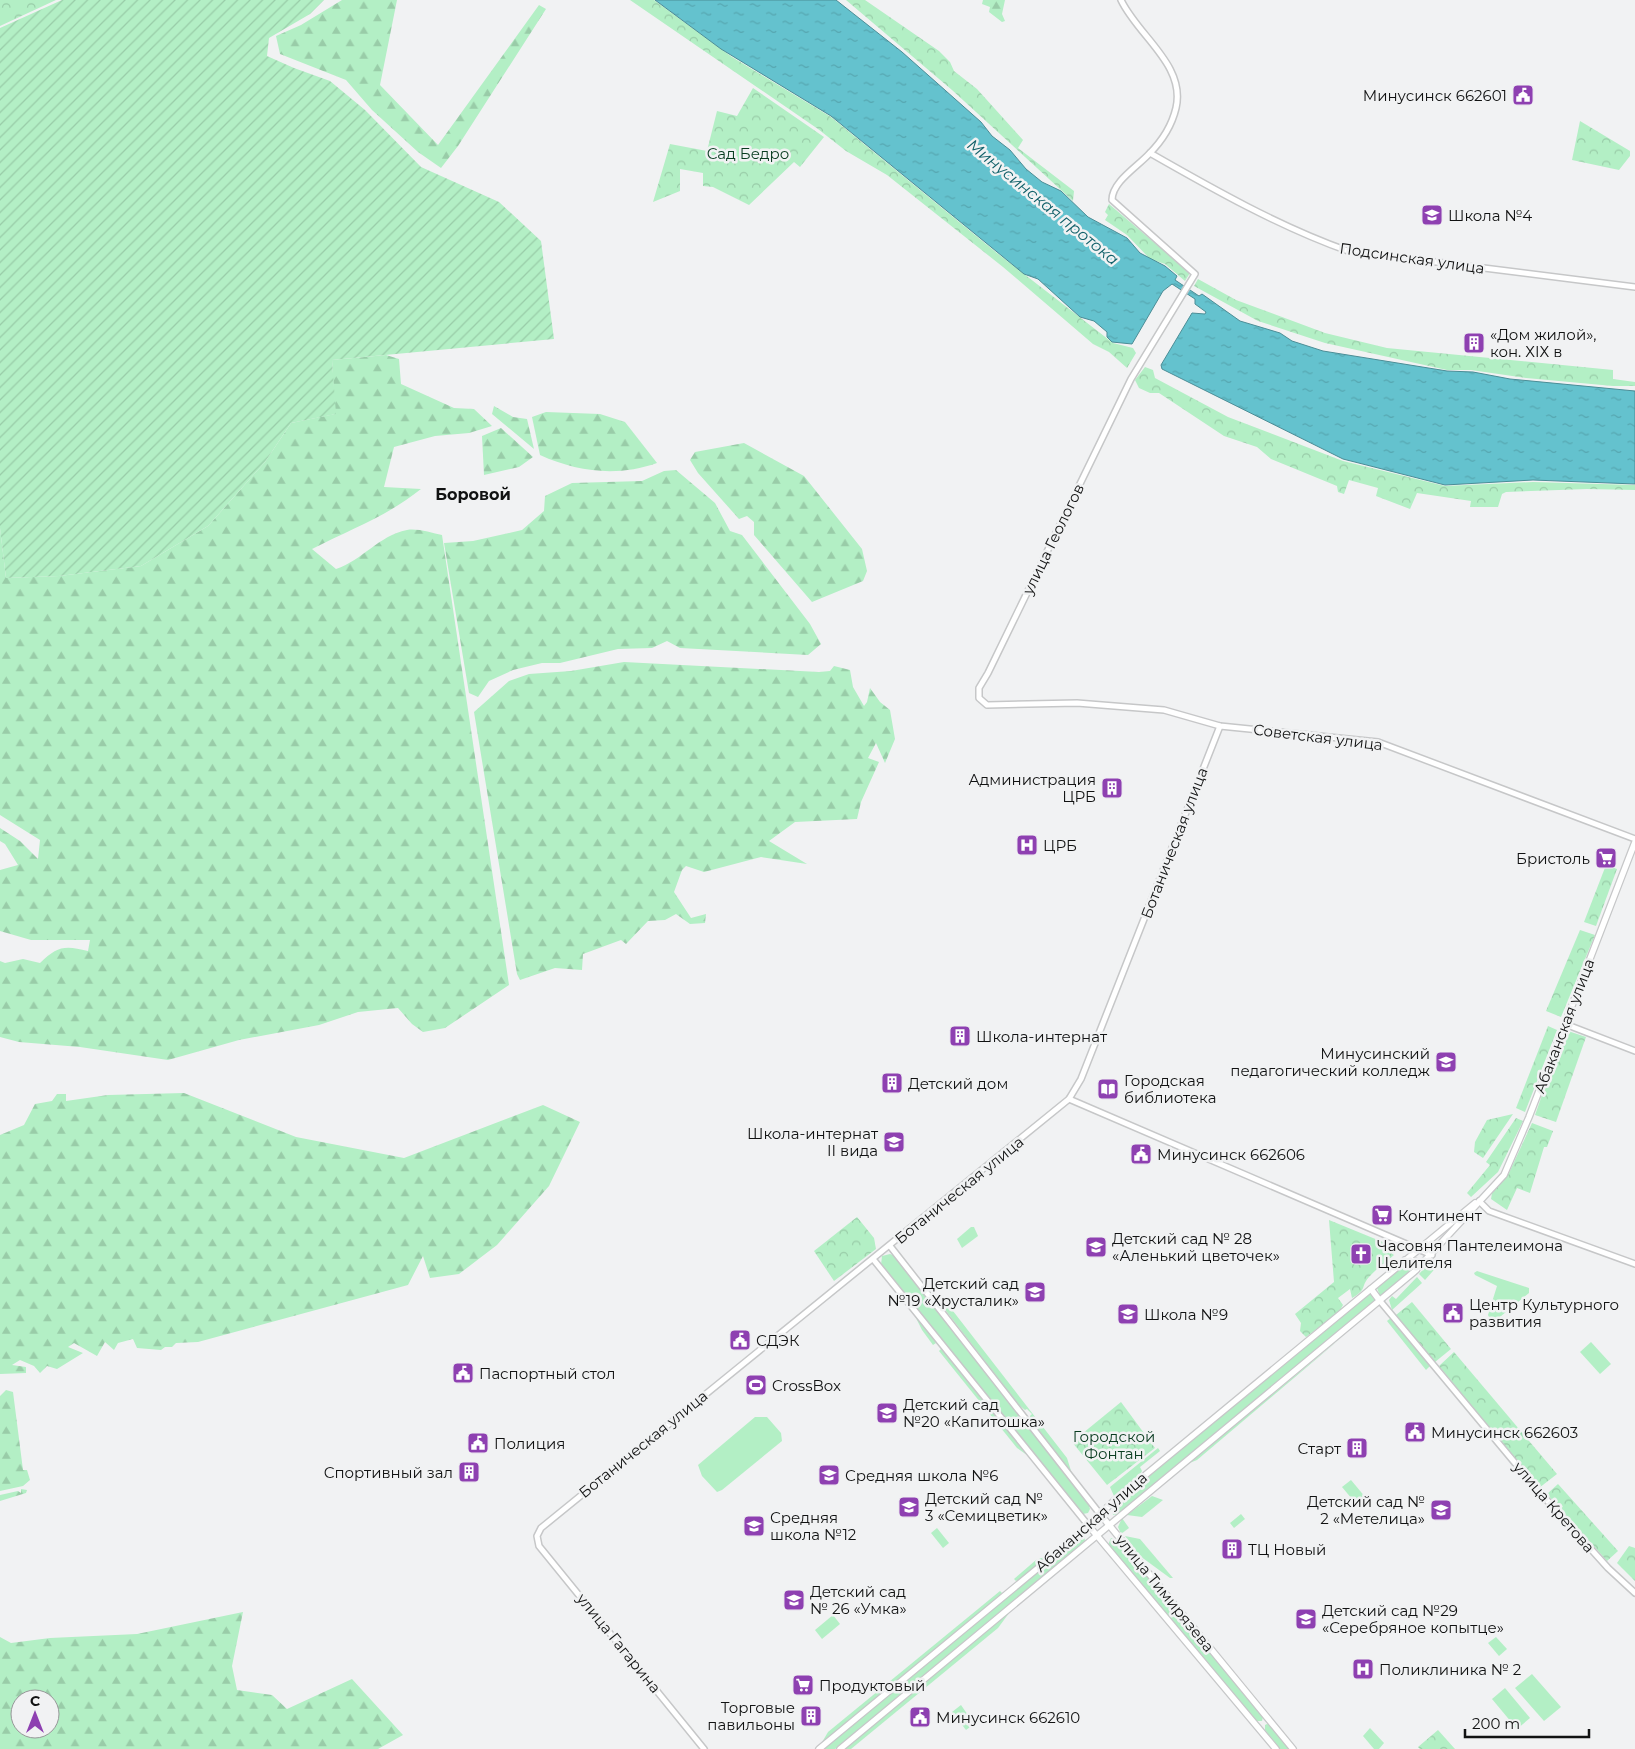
<svg xmlns="http://www.w3.org/2000/svg" width="1635" height="1749" font-family="Montserrat,sans-serif">
	<defs>
		<pattern id="forest-firs" width="22" height="20" patternUnits="userSpaceOnUse" patternTransform="scale(1.25)"><rect width="22" height="20" fill="#b3efc5"/><path d="M5 1l3.5 6h-7zM16 11l3.5 6h-7z" fill="#99cca8"/></pattern>
		<pattern id="park-crowns" width="20" height="18" patternUnits="userSpaceOnUse" patternTransform="scale(1.25)"><rect width="20" height="18" fill="#b3efc5"/><path d="M2 6a3 3 0 1 1 6 0M12 15a3 3 0 1 1 6 0" fill="none" stroke="#99cca8"/></pattern>
		<pattern id="garden-furrows" width="10" height="10" patternUnits="userSpaceOnUse" patternTransform="scale(1.25)"><rect width="10" height="10" fill="#b3efc5"/><path d="M-1 1l2-2M0 10L10 0M9 11l2-2" fill="none" stroke="#99cca8"/></pattern>
		<pattern id="water-ripples" width="26" height="14" patternUnits="userSpaceOnUse" patternTransform="scale(1.25)"><rect width="26" height="14" fill="#64c2ce"/><path d="M2 4q2-2 4 0t4 0M15 11q2-2 4 0t4 0" fill="none" stroke="#56a6b0"/></pattern>
	</defs>
	<rect width="100%" height="100%" fill="#f1f2f3"/>
	<g fill="#b3efc5">
		<path d="M971 1227H974L978 1236 962 1248 957 1239Z"/>
		<path d="M890 1254 895 1256 1088 1502 1090 1509 1088 1513 1083 1514 1079 1510 881 1265 882 1256Z"/>
		<path d="M1436 1261 1440 1263 1425 1280 1419 1274 1430 1262Z"/>
		<path d="M1407 1263H1411L1413 1270 1380 1296 1377 1288Z"/>
		<path d="M1477 1271 1529 1288V1293L1495 1321H1491L1488 1315 1497 1286 1475 1275 1474 1273Z"/>
		<path d="M1417 1277 1422 1283 1392 1310 1389 1300 1392 1296 1396 1299Z"/>
		<path d="M1370 1294 1376 1301 1117 1515H1113L1112 1508 1119 1501Z"/>
		<path d="M936 1298 953 1311 1067 1458 1072 1474 1033 1424 1030 1416 1032 1414 1027 1409 1025 1410 1019 1405Z"/>
		<path d="M912 1310 931 1334 936 1343 933 1345 922 1330Z"/>
		<path d="M1392 1317 1431 1365 1426 1370 1387 1321Z"/>
		<path d="M1340 1339 1197 1460 1187 1464Z"/>
		<path d="M1591 1342 1611 1364 1600 1374 1580 1352Z"/>
		<path d="M941 1349 947 1354 1034 1460 1017 1448 939 1351Z"/>
		<path d="M755 1417H767L781 1433 782 1441 722 1490 717 1492 702 1476 698 1465Z"/>
		<path d="M1158 1448 1160 1451 1140 1467 1142 1471 1139 1476 1114 1496 1110 1487Z"/>
		<path d="M1351 1480 1366 1498 1357 1505 1342 1487Z"/>
		<path d="M1152 1496 1163 1500 1142 1517 1127 1515Z"/>
		<path d="M1122 1518 1129 1528 1121 1534 1118 1527Z"/>
		<path d="M937 1528 949 1543 943 1548 931 1533Z"/>
		<path d="M1081 1536H1084L1085 1541 835 1749H824Z"/>
		<path d="M1125 1536 1140 1539 1173 1578H1170L1140 1556Z"/>
		<path d="M1111 1538 1119 1541 1263 1717 1262 1721H1257L1241 1704 1108 1545Z"/>
		<path d="M1050 1555 1024 1577 1016 1581 1014 1579 1036 1560Z"/>
		<path d="M1000 1591 1002 1593 997 1600 821 1744 828 1732Z"/>
		<path d="M1012 1609 998 1628 851 1749H843Z"/>
		<path d="M833 1615 840 1624 822 1639 815 1630Z"/>
		<path d="M1496 1637 1507 1649 1499 1656 1488 1643Z"/>
		<path d="M1532 1674 1561 1707 1544 1721 1515 1688Z"/>
		<path d="M1505 1688 1530 1718 1517 1729 1492 1699Z"/>
		<path d="M961 1705 974 1724 966 1730 952 1712Z"/>
		<path d="M1267 1724 1271 1725 1290 1749H1280L1265 1730V1725Z"/>
		<path d="M1370 1728 1384 1743 1379 1749H1374L1363 1736Z"/>
	</g>
	<g fill="url(#forest-firs)" fill-rule="evenodd">
		<path d="M342 0H397L380 85 438 145 539 5 546 9 458 146 441 168 418 152 372 110 346 80 280 54 276 36 301 25Z"/>
		<path d="M983 0H1005L1002 14 1005 21 1002 22 989 12 990 7 982 4Z"/>
		<path d="M386 355 399 359 401 384 454 408 474 409 492 426 469 433 435 436 394 447 384 487 421 489C386 517 351 529 312 549L336 569C363 560 378 536 407 530 417 528 432 533 442 535L509 985 445 1028 423 1032 412 1024 398 1008 358 1012 319 1025 239 1040 168 1060 80 1047 19 1042 0 1037V961L5 963 23 959 40 963C57 946 65 945 88 951L90 940H31L0 931V870L18 865 5 844 0 841V828L20 841 38 859 40 840 0 815V528L6 578 59 576 141 566 208 526 265 462 291 423 335 414 332 360Z"/>
		<path d="M494 406 513 417 527 419 534 449 492 414Z"/>
		<path d="M546 412 600 414 625 422 657 463C618 477 577 472 540 455L532 417Z"/>
		<path d="M501 428 533 457 519 467 484 475 482 436Z"/>
		<path d="M744 443 804 476 862 549 867 571 863 581 812 602 754 535V522L747 516 739 519 698 473 690 460 695 452Z"/>
		<path d="M676 470 715 503 730 531 742 535 810 624 821 644 808 655 680 648 667 641 652 648 618 649 560 663H542L513 670 489 681 478 697 469 693 444 543 473 541 522 530 544 511 545 496 572 483 642 481 664 471Z"/>
		<path d="M624 662 819 672 830 671 834 666 850 670 853 687 864 706 867 702 870 688 880 702 890 710 895 739 885 763 876 743 868 758 879 762 861 802 857 819 795 822 769 841 807 864 761 857 704 872 686 866 682 870 674 892 691 918 706 914 705 923 690 924 676 914 665 920 648 921 626 944 621 940 583 954 582 970 555 968 520 980 517 974 474 712 509 681 529 674 571 671Z"/>
		<path d="M184 1093 296 1137 404 1158 543 1105 580 1122 549 1186 497 1245 459 1274 430 1278 423 1256 408 1285 198 1342 176 1343 172 1347H165L161 1350 137 1348 133 1339 118 1343 114 1350 105 1342 97 1356 74 1343 68 1347 83 1353 57 1369 47 1366 40 1373 34 1366 20 1360 12 1365 26 1367V1373L0 1374V1135L24 1125 35 1104 52 1101 57 1094H66V1101L108 1095Z"/>
		<path d="M6 1390 13 1392 23 1470H27L30 1480 23 1486 0 1491V1396Z"/>
		<path d="M21 1489 27 1490 26 1493 0 1501V1495L18 1491 21 1493Z"/>
		<path d="M243 1612 232 1666 237 1690 272 1695 287 1709 352 1679 403 1735 378 1749H0V1637L11 1643 50 1638 137 1634ZM20 1699H50V1729H20Z"/>
	</g>
	<g fill="url(#park-crowns)">
		<path d="M0 0H56L0 26Z"/>
		<path d="M630 0H654L732 57 831 117 997 253 1113 343 1133 348 1136 353 1127 368 1109 352 1093 344 1003 267 887 175 846 151 818 129Z"/>
		<path d="M846 0H865L939 51 950 62 954 71 977 89 1023 140 1018 148 1074 191 1073 201 952 90Z"/>
		<path d="M753 88 824 137 800 167 794 162 749 205 713 187 703 186V173L680 169V191L653 202 670 144 707 151 717 111 737 116Z"/>
		<path d="M1580 121 1630 151V156L1619 170 1572 160Z"/>
		<path d="M1109 204 1190 273 1185 281 1165 264 1150 259 1127 235 1105 220 1108 215 1105 212Z"/>
		<path d="M1198 279 1236 300 1325 333 1387 348 1613 370V379L1635 382V386H1613L1526 378 1471 370H1447L1325 343 1258 321 1194 286Z"/>
		<path d="M1145 367 1153 370 1155 378 1228 417 1343 461 1445 486 1533 482 1635 485V490L1587 489 1506 492 1502 494 1498 507H1470L1471 501 1417 493 1410 509 1376 496 1378 488 1349 480 1344 494 1338 492 1337 486 1271 459 1257 447 1224 436 1159 393H1150L1139 388 1135 380Z"/>
		<path d="M1606 865 1617 869 1596 926 1584 922Z"/>
		<path d="M1580 930 1595 935 1561 1017 1546 1011Z"/>
		<path d="M1548 1026 1557 1030 1525 1112 1516 1108Z"/>
		<path d="M1565 1030 1586 1037 1556 1122 1535 1115Z"/>
		<path d="M1513 1114 1483 1158 1474 1152 1475 1142 1487 1120Z"/>
		<path d="M1516 1118 1523 1121 1498 1172 1471 1197 1467 1193 1490 1165 1486 1162Z"/>
		<path d="M1532 1123 1553 1131 1547 1147H1544L1530 1193 1517 1188 1507 1210 1491 1199 1492 1193 1508 1175Z"/>
		<path d="M857 1217 874 1238 876 1249 834 1281 814 1251Z"/>
		<path d="M1329 1220 1390 1245V1252L1394 1255C1386 1262 1376 1269 1369 1277 1360 1287 1368 1289 1352 1298L1350 1289 1338 1298 1343 1305 1339 1312 1306 1337 1300 1331 1301 1323 1295 1314 1334 1282Z"/>
		<path d="M1412 1302 1451 1349 1435 1362 1396 1315Z"/>
		<path d="M1454 1352 1557 1474 1539 1488 1439 1366Z"/>
		<path d="M1121 1402 1155 1448 1107 1485 1072 1442Z"/>
		<path d="M1558 1484 1618 1551 1607 1561 1547 1494Z"/>
		<path d="M1241 1514 1245 1519 1234 1528 1230 1523Z"/>
		<path d="M1629 1546 1635 1548V1581L1617 1563Z"/>
		<path d="M1438 1730 1455 1749H1420L1418 1747Z"/>
	</g>
	<path fill="url(#garden-furrows)" d="M62 0H324L310 14 269 38 267 56 294 68 330 81 365 110 421 167 499 202 541 241 554 339 332 360 336 414 291 423 265 462 208 526 141 566 59 576 6 578 0 528V28Z"/>
	<path fill="url(#water-ripples)" stroke="#4b8d96" d="M655 0H836L902 52 981 122 992 136 1010 150 1026 169 1042 182 1061 191 1088 217 1127 238 1140 253 1165 266 1177 276 1175 280 1199 296 1202 294 1240 321 1280 333 1292 341 1323 351 1447 371 1473 372 1510 379 1635 391V484L1533 480 1445 485 1343 459 1162 369 1161 365 1192 313 1205 314 1206 312 1195 304V299L1172 284 1163 291 1132 344 1112 342 1107 337V332L1094 321 1080 317 1038 279 1024 274 831 116 721 49Z"/>
	<g fill="none" stroke-linecap="round" stroke-linejoin="round">
		<g stroke="#c6c7c8" stroke-width="8">
			<g id="secondary">
				<path d="M1121 0C1138 36 1186 65 1176 108 1172 125 1161 142 1149 154 1137 167 1112 182 1112 200L1195 274 1131 379 988 673 979 688V698L987 705 1077 703 1164 710 1220 726 1378 742 1635 839"/>
				<path d="M1150 153C1213 189 1280 227 1348 251L1635 287"/>
				<path d="M1565 1024 1635 1051"/>
				<path d="M1069 1099 1432 1255"/>
				<path d="M1479 1201 1489 1211 1635 1264"/>
				<path d="M890 1246 1100 1514"/>
				<path d="M873 1259 1088 1525"/>
				<path d="M1380 1301 1535 1487 1608 1568 1635 1593"/>
				<path d="M704 1749 539 1546 537 1536 541 1528 1069 1099 1081 1079 1220 726"/>
			</g>
		</g>
		<g stroke="#c6c7c8" stroke-width="8">
			<g id="primary">
				<path d="M1405 1260 1415 1261 1416 1270"/>
				<path d="M1371 1289 1380 1301"/>
				<path d="M1100 1514 1293 1749"/>
				<path d="M1088 1525 1276 1749"/>
				<path d="M819 1749 1078 1535 1115 1500 1475 1203"/>
				<path d="M840 1749 1414 1272 1504 1175 1529 1117 1635 842"/>
			</g>
		</g>
		<use href="#secondary" stroke="#fff" stroke-width="5"/>
		<use href="#primary" stroke="#fff" stroke-width="5.5"/>
	</g>
	<defs>
		<g id="civic-square" transform="scale(1.125)"><rect x="-9" y="-9" width="18" height="18" rx="4" fill="#8e40b1" stroke="#f1f2f3"/><path d="M-.6-6.5H3V-4.5H.6V-3L4-1V1h2V6H-6V1h2V-1L-.6-3ZM-1.2 2.5V6h2.4V2.5Z" fill="#fff"/></g>
		<g id="school-square" transform="scale(1.125)"><rect x="-9" y="-9" width="18" height="18" rx="4" fill="#8e40b1" stroke="#f1f2f3"/><path d="M0-5L7-2L0 1L-7-2ZM-4 1L0 2.5L4 1V4Q0 6-4 4Z" fill="#fff"/></g>
		<g id="building-square" transform="scale(1.125)"><rect x="-9" y="-9" width="18" height="18" rx="4" fill="#8e40b1" stroke="#f1f2f3"/><path d="M-4-6H4V6H1V3H-1V6H-4ZM-2.5-4.3h1.7v1.8h-1.7ZM.8-4.3h1.7v1.8H.8ZM-2.5-1h1.7V.8h-1.7ZM.8-1h1.7V.8H.8Z" fill="#fff"/></g>
		<g id="hospital-square" transform="scale(1.125)"><rect x="-9" y="-9" width="18" height="18" rx="4" fill="#8e40b1" stroke="#f1f2f3"/><path d="M-5-5h3v3.5h4V-5h3V5h-3V1.5h-4V5h-3Z" fill="#fff"/></g>
		<g id="supermarket-square" transform="scale(1.125)"><rect x="-9" y="-9" width="18" height="18" rx="4" fill="#8e40b1" stroke="#f1f2f3"/><path d="M-6-5.5h2.5l.6 2H6L4.5 2H-2.5L-4.4-4H-6ZM-1.5 3.2a1.3 1.3 0 1 0 .1 0ZM3 3.2a1.3 1.3 0 1 0 .1 0Z" fill="#fff"/></g>
		<g id="university-square" transform="scale(1.125)"><rect x="-9" y="-9" width="18" height="18" rx="4" fill="#8e40b1" stroke="#f1f2f3"/><path d="M0-5L7-2L0 1L-7-2ZM-4 1L0 2.5L4 1V4Q0 6-4 4Z" fill="#fff"/></g>
		<g id="library-square" transform="scale(1.125)"><rect x="-9" y="-9" width="18" height="18" rx="4" fill="#8e40b1" stroke="#f1f2f3"/><path d="M-6-4Q-3-5.5-.7-3.5V5Q-3 3-6 4ZM6-4Q3-5.5 .7-3.5V5Q3 3 6 4Z" fill="#fff"/></g>
		<g id="church-square" transform="scale(1.125)"><rect x="-9" y="-9" width="18" height="18" rx="4" fill="#8e40b1" stroke="#f1f2f3"/><path d="M-1.2-6h2.4v3.5h3.3v2.4h-3.3V6h-2.4V-.1h-3.3v-2.4h3.3Z" fill="#fff"/></g>
		<g id="stadium-square" transform="scale(1.125)"><rect x="-9" y="-9" width="18" height="18" rx="4" fill="#8e40b1" stroke="#f1f2f3"/><path d="M0-5a6.5 5 0 1 0 0 10a6.5 5 0 1 0 0-10ZM-3.5-1.8h7v3.6h-7Z" fill="#fff"/></g>
	</defs>
	<g fill-rule="evenodd">
		<use href="#civic-square" x="1523" y="95"/>
		<use href="#school-square" x="1432" y="215"/>
		<use href="#building-square" x="1474" y="343"/>
		<use href="#building-square" x="1112" y="788"/>
		<use href="#hospital-square" x="1027" y="845"/>
		<use href="#supermarket-square" x="1606" y="858"/>
		<use href="#building-square" x="960" y="1036"/>
		<use href="#university-square" x="1446" y="1062"/>
		<use href="#building-square" x="892" y="1083"/>
		<use href="#library-square" x="1108" y="1089"/>
		<use href="#school-square" x="894" y="1142"/>
		<use href="#civic-square" x="1141" y="1154"/>
		<use href="#supermarket-square" x="1382" y="1215"/>
		<use href="#school-square" x="1096" y="1247"/>
		<use href="#church-square" x="1361" y="1254"/>
		<use href="#school-square" x="1035" y="1292"/>
		<use href="#civic-square" x="1453" y="1313"/>
		<use href="#school-square" x="1128" y="1314"/>
		<use href="#civic-square" x="740" y="1340"/>
		<use href="#civic-square" x="463" y="1373"/>
		<use href="#stadium-square" x="756" y="1385"/>
		<use href="#school-square" x="887" y="1413"/>
		<use href="#civic-square" x="1415" y="1432"/>
		<use href="#civic-square" x="478" y="1443"/>
		<use href="#building-square" x="1357" y="1448"/>
		<use href="#building-square" x="469" y="1472"/>
		<use href="#school-square" x="829" y="1475"/>
		<use href="#school-square" x="909" y="1507"/>
		<use href="#school-square" x="1441" y="1510"/>
		<use href="#school-square" x="754" y="1526"/>
		<use href="#building-square" x="1232" y="1549"/>
		<use href="#school-square" x="794" y="1600"/>
		<use href="#school-square" x="1306" y="1619"/>
		<use href="#hospital-square" x="1363" y="1669"/>
		<use href="#supermarket-square" x="803" y="1685"/>
		<use href="#building-square" x="811" y="1716"/>
		<use href="#civic-square" x="920" y="1717"/>
	</g>
	<g text-anchor="middle" dominant-baseline="central" stroke-width="5" stroke-linejoin="round" paint-order="stroke">
		<g font-size="15" fill="#111212" stroke="#f1f2f3" text-anchor="start">
			<text x="1507" y="95" text-anchor="end">Минусинск 662601</text>
			<text x="1448" y="215">Школа №4</text>
			<text x="1490" y="334">«Дом жилой»,<tspan x="1490" dy="17">кон. ХIХ в</tspan></text>
			<text x="1096" y="779" text-anchor="end">Администрация<tspan x="1096" dy="17">ЦРБ</tspan></text>
			<text x="1043" y="845">ЦРБ</text>
			<text x="1590" y="858" text-anchor="end">Бристоль</text>
			<text x="976" y="1036">Школа-интернат</text>
			<text x="1430" y="1053" text-anchor="end">Минусинский<tspan x="1430" dy="17">педагогический колледж</tspan></text>
			<text x="1124" y="1080">Городская<tspan x="1124" dy="17">библиотека</tspan></text>
			<text x="908" y="1083">Детский дом</text>
			<text x="878" y="1133" text-anchor="end">Школа-интернат<tspan x="878" dy="17">II вида</tspan></text>
			<text x="1157" y="1154">Минусинск 662606</text>
			<text x="1398" y="1215">Континент</text>
			<text x="1112" y="1238">Детский сад № 28<tspan x="1112" dy="17">«Аленький цветочек»</tspan></text>
			<text x="1377" y="1245">Часовня Пантелеимона<tspan x="1377" dy="17">Целителя</tspan></text>
			<text x="1019" y="1283" text-anchor="end">Детский сад<tspan x="1019" dy="17">№19 «Хрусталик»</tspan></text>
			<text x="1469" y="1304">Центр Культурного<tspan x="1469" dy="17">развития</tspan></text>
			<text x="1144" y="1314">Школа №9</text>
			<text x="756" y="1340">СДЭК</text>
			<text x="479" y="1373">Паспортный стол</text>
			<text x="772" y="1385">CrossBox</text>
			<text x="903" y="1404">Детский сад<tspan x="903" dy="17">№20 «Капитошка»</tspan></text>
			<text x="1431" y="1432">Минусинск 662603</text>
			<text x="494" y="1443">Полиция</text>
			<text x="1341" y="1448" text-anchor="end">Старт</text>
			<text x="453" y="1472" text-anchor="end">Спортивный зал</text>
			<text x="845" y="1475">Средняя школа №6</text>
			<text x="925" y="1498">Детский сад №<tspan x="925" dy="17">3 «Семицветик»</tspan></text>
			<text x="1425" y="1501" text-anchor="end">Детский сад №<tspan x="1425" dy="17">2 «Метелица»</tspan></text>
			<text x="770" y="1517">Средняя<tspan x="770" dy="17">школа №12</tspan></text>
			<text x="1248" y="1549">ТЦ Новый</text>
			<text x="810" y="1591">Детский сад<tspan x="810" dy="17">№ 26 «Умка»</tspan></text>
			<text x="1322" y="1610">Детский сад №29<tspan x="1322" dy="17">«Серебряное копытце»</tspan></text>
			<text x="1379" y="1669">Поликлиника № 2</text>
			<text x="819" y="1685">Продуктовый</text>
			<text x="795" y="1707" text-anchor="end">Торговые<tspan x="795" dy="17">павильоны</tspan></text>
			<text x="936" y="1717">Минусинск 662610</text>
		</g>
		<g font-size="15" fill="#093c20" stroke="#f1f2f3">
			<text x="748" y="153">Сад Бедро</text>
			<text x="1114" y="1436">Городской<tspan x="1114" dy="17">Фонтан</tspan></text>
		</g>
		<g font-size="15" fill="#111212" stroke="#f1f2f3">
			<text transform="translate(1412 258) rotate(8)">Подсинская улица</text>
			<text transform="translate(1053 539) rotate(-64)">улица Геологов</text>
			<text transform="translate(1318 737) rotate(7)">Советская улица</text>
			<text transform="translate(1174 843) rotate(-69)">Ботаническая улица</text>
			<text transform="translate(1564 1026) rotate(-69)">Абаканская улица</text>
			<text transform="translate(959 1190) rotate(-39)">Ботаническая улица</text>
			<text transform="translate(643 1444) rotate(-39)">Ботаническая улица</text>
			<text transform="translate(1554 1507) rotate(49)">улица Кретова</text>
			<text transform="translate(1091 1522) rotate(-41)">Абаканская улица</text>
			<text transform="translate(1165 1593) rotate(51)">улица Тимирязева</text>
			<text transform="translate(619 1643) rotate(51)">улица Гагарина</text>
		</g>
		<g font-size="16" font-style="italic" fill="#12616a" stroke="#f1f2f3">
			<text transform="translate(1043 202) rotate(39)">Минусинская протока</text>
		</g>
		<g font-size="16" font-weight="bold" fill="#111212" stroke="#f1f2f3">
			<text x="473" y="494">Боровой</text>
		</g>
	</g>
	<g transform="translate(35 1714)"><circle r="24" fill="#f1f2f3" stroke="#979899"/>
	<path d="M0-4L9 19L0 12L-9 19Z" fill="#8e40b1"/>
	<text y="-8" font-size="14" font-weight="bold" text-anchor="middle" fill="#111212">С</text>
	</g>
	<path d="M1465 1729v8h124v-8" fill="none" stroke="#111212" stroke-width="2.5"/>
	<text x="1472" y="1729" font-size="15" fill="#111212" stroke="#f1f2f3" stroke-width="4" paint-order="stroke">200 m</text>
</svg>
